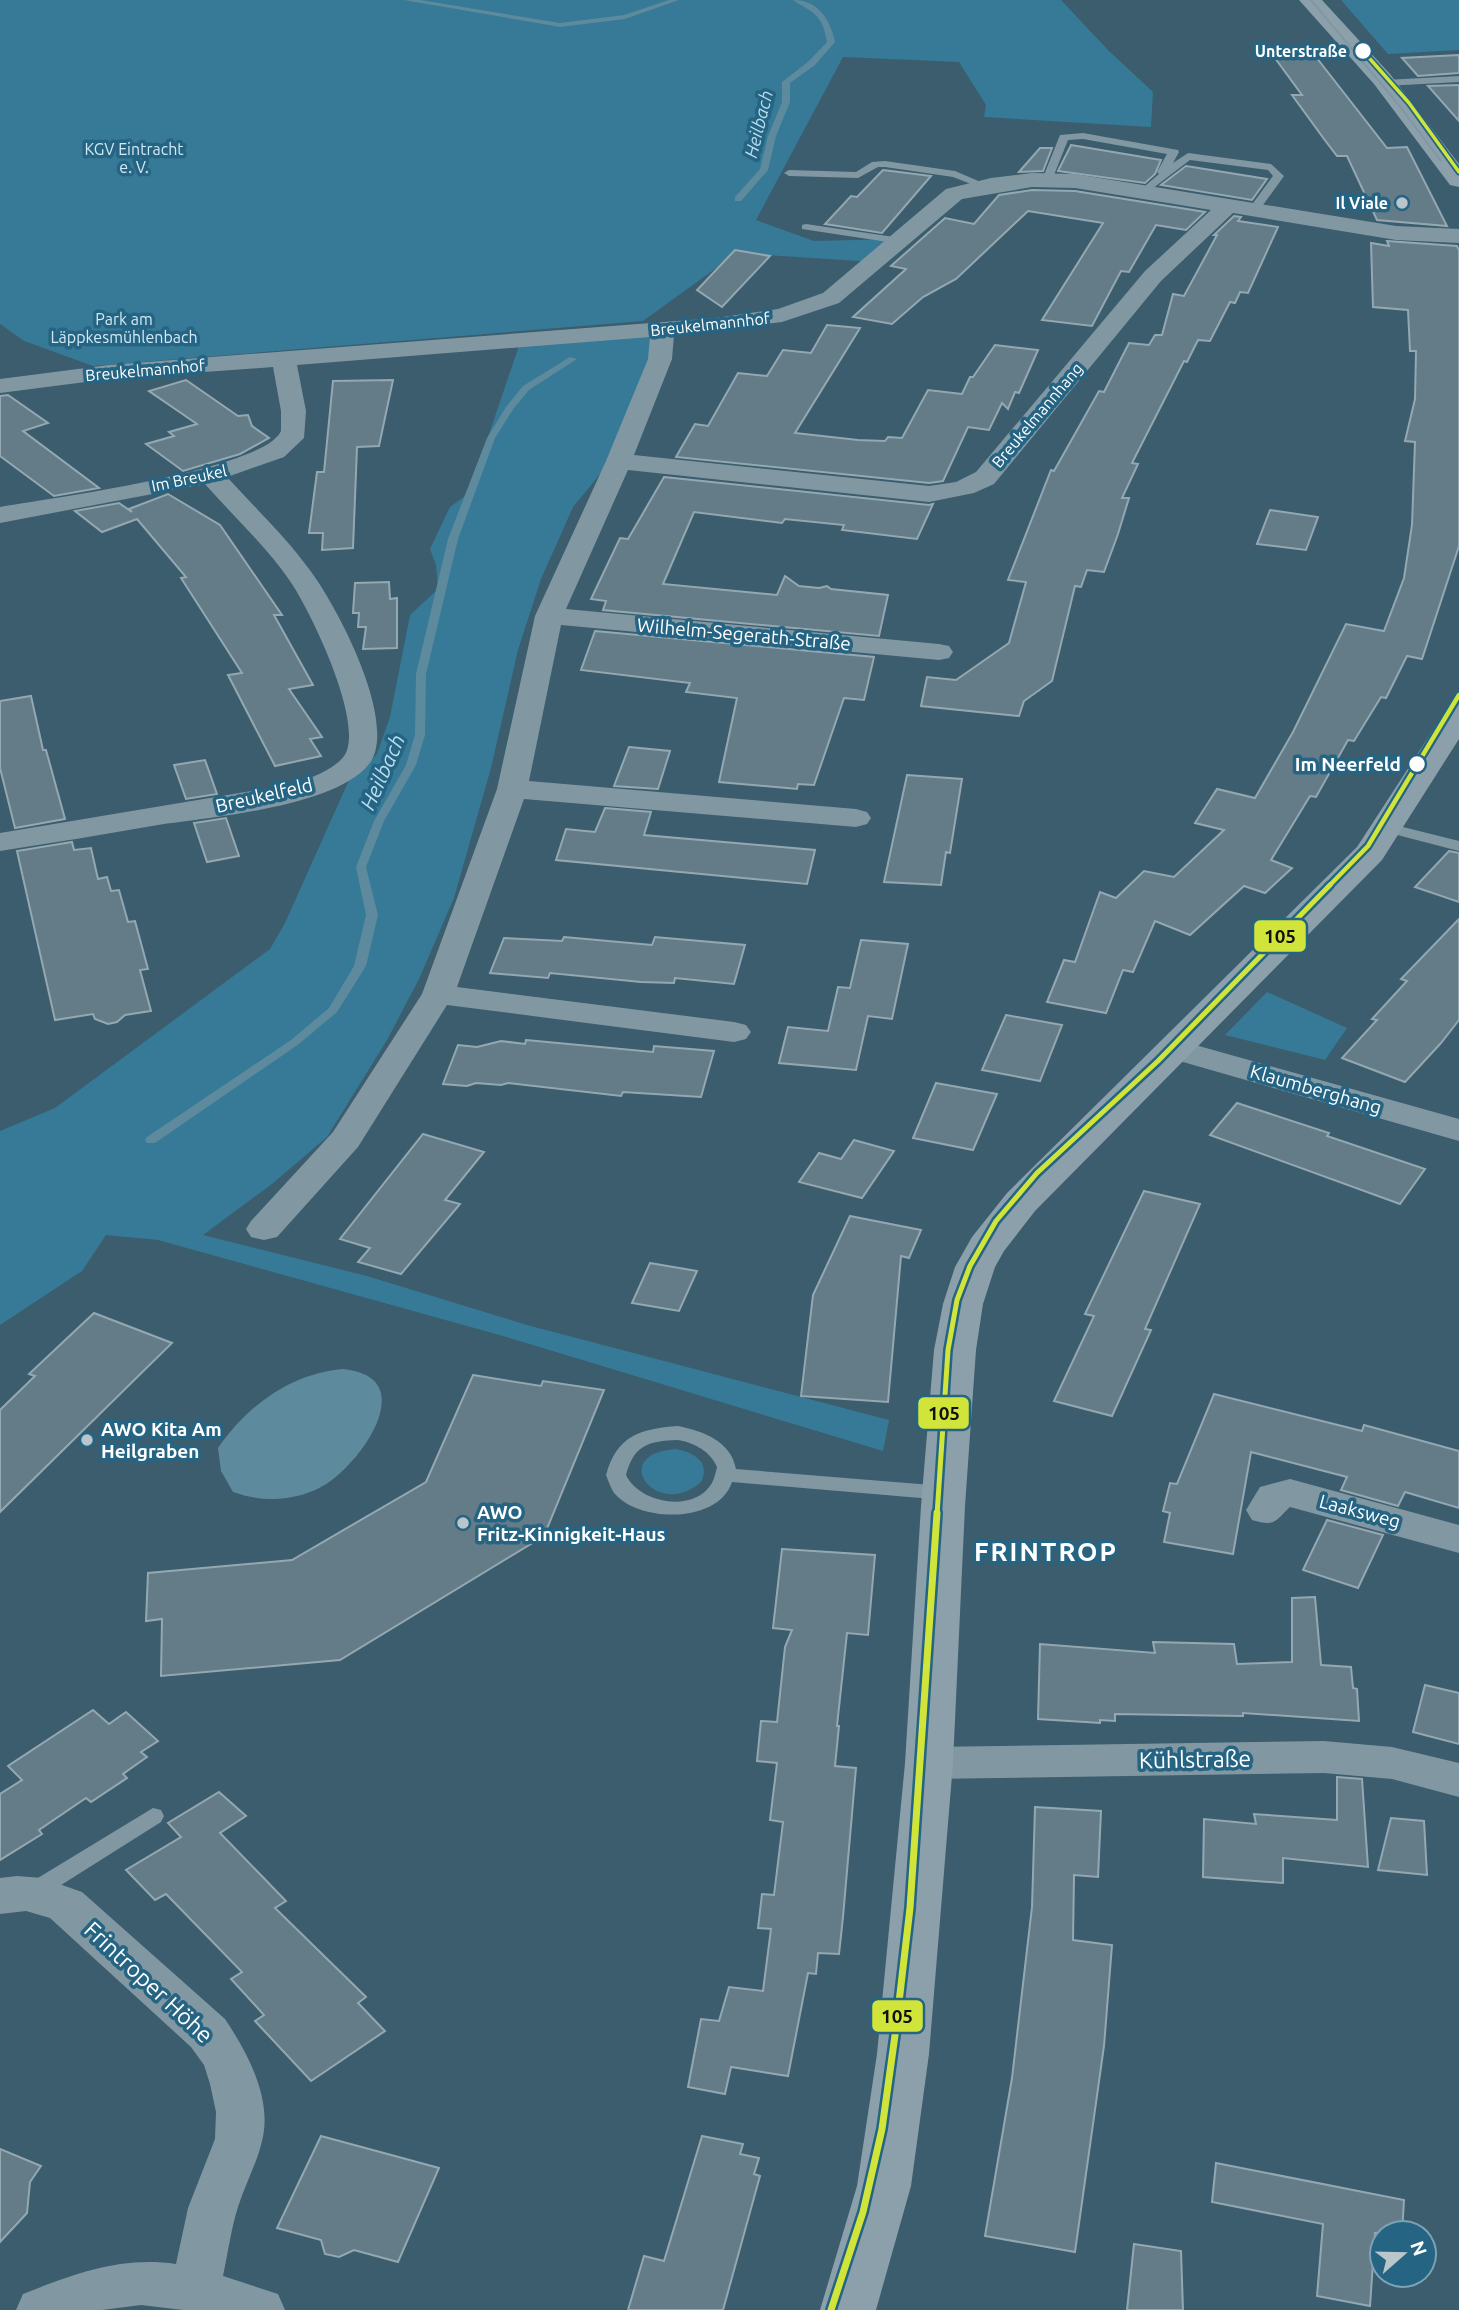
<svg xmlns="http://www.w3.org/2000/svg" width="1459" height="2310" font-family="Ubuntu,sans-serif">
	<rect width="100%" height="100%" fill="#3b5d6d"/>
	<g fill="#367a97">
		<path d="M0 0H1061L1109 51 1153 92 1151 127 984 117 986 105 959 62 843 57 756 220 814 241 898 239 874 262 737 253 643 321 93 366 24 341 0 324Z"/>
		<path d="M1341 0H1459V50L1388 54Z"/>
		<path d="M660 329 605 468 573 507 541 579 518 650 491 768 454 898 419 979 387 1040 327 1137 272 1184 203 1235 367 1276 527 1325 889 1420 883 1451 503 1336 158 1240 106 1235 82 1271 0 1325V1131L55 1108 270 949 285 923 349 780 377 754 390 717 410 615 438 589 436 565 430 549 450 507 469 493 521 340Z"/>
		<path d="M1267 992 1347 1028 1325 1060 1225 1035Z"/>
		<path d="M676 1449C693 1452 711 1462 701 1482 657 1521 606 1454 676 1449Z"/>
	</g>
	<path fill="#5e8a9d" d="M342 1369C424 1376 360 1466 321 1487 293 1502 261 1502 233 1492L221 1471 218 1448C247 1406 290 1374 342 1369Z"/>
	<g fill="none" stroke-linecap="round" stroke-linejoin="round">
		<g fill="#5e8a9d" fill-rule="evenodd">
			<path d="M404 0H420L560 23 624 15 669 0H679L625 19 560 27Z"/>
			<path d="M793 0C818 0 830 19 835 42L815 65 790 83V102L776 136 768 170 741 201H735V197L760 169 768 136 782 102V82L809 61 827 42C822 13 814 14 793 0Z"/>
			<path d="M570 357 577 359 529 390 514 408 495 438 458 539 426 674 425 735 416 765 384 821 366 867 378 915 366 966 337 1012 299 1044 155 1143H147L145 1140 147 1137 291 1040 329 1008 354 966 366 915 356 867 374 821 406 765 415 735 416 674 448 539 487 438 506 407 523 386Z"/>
		</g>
	</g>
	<g fill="#637c88" stroke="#94a8b2" stroke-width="2">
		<path d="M1309 48 1387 148 1407 147 1447 226 1377 220 1347 156H1337L1324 139 1292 95H1302L1269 50Z"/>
		<path d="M1459 55V73L1418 76 1402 58Z"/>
		<path d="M1459 85V121L1428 86Z"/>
		<path d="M1071 145 1161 160 1155 174 1145 183 1058 171Z"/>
		<path d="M1040 148H1052L1043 171 1019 172Z"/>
		<path d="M1186 166 1267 179 1252 200 1161 185Z"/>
		<path d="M883 170 931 176 882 233 825 224 851 196 857 197Z"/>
		<path d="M1032 190 1075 191 1205 212 1186 230 1156 225 1129 272 1121 271 1092 326 1042 320 1103 223 1028 211 956 279 923 297 892 324 853 317 906 269 891 266 945 218 974 224 999 195Z"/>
		<path d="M1234 216 1241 217 1238 221 1278 227 1248 293 1240 292 1235 303 1230 302 1210 341 1198 340 1187 362 1184 361 1132 463 1138 464 1122 498H1129L1118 534 1104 572 1087 570 1081 587 1075 586 1052 681 1024 701 1019 716 921 706 927 677 956 680 1009 643 1026 582 1008 580 1051 470 1054 471 1099 391 1104 392 1129 343 1149 345 1155 335H1162L1173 294 1184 296 1217 235H1214Z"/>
		<path d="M1387 241 1457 246 1459 250V546L1422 659 1407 656 1386 698 1381 697 1354 741 1348 740 1316 797 1310 796 1271 860 1292 868 1265 893 1244 886 1190 935 1155 921 1133 972 1123 970 1106 1013 1047 1002 1064 960 1075 962 1100 892 1116 898 1144 871 1174 877 1224 830 1195 823 1217 789 1255 798 1293 732 1346 624 1384 631 1404 578 1412 525 1415 442 1405 441 1415 399 1416 351H1410L1408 310 1373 307 1371 243 1389 246Z"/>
		<path d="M735 250 770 256 722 307 697 290Z"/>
		<path d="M827 325 860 328 795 433 858 440 885 441 888 437 902 438 928 390 962 394 970 377H973L995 345 1038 350 1019 393 1015 392 1008 409 1002 403 989 430 968 427 943 481 929 483 676 457 695 424 708 426 738 373 767 376 783 350 811 353Z"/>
		<path d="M186 380 238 416 248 415 252 426 269 438 240 454 183 471 146 444 174 436 169 432 197 424 149 391Z"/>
		<path d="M393 380 379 446 357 447 353 548 322 550 323 533H309L317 472H324L333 381Z"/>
		<path d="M8 395 48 423 23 431 99 488 54 496 0 456V396Z"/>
		<path d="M664 477 929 505 933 504 917 539 842 530 844 525 785 519 782 523 694 512 663 584 777 595 785 576 799 586 819 588 827 586 831 589 888 595 879 636 603 610 606 601 591 599 620 538 628 539Z"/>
		<path d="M168 494 220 525 282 615H274L313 685 289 689 322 737 310 739 321 756 275 766 228 675 242 673 181 578 186 577 137 519 102 532 75 511 119 503 132 512 129 509Z"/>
		<path d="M1270 510 1318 517 1306 550 1257 544Z"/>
		<path d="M389 582 390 599 397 598V648L363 649 366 627H358L359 613H353L355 583Z"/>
		<path d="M595 631 874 657 864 700 844 698 814 785 798 784 797 789 719 782 737 698 686 692 690 683 581 670Z"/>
		<path d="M31 696 43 750H46L65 819 15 828 0 768V701Z"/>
		<path d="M629 747 670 751 658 789 614 786Z"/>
		<path d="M205 760 217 794 186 799 174 765Z"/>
		<path d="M907 775 962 779 950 853 946 852 941 885 884 882Z"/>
		<path d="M605 808 651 812 644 835 815 850 807 884 556 860 566 829 595 832Z"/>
		<path d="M226 818 239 856 207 862 194 823Z"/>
		<path d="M72 842 74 850 91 848 98 879 107 877 111 891 119 890 128 922 135 921 148 969 140 970 151 1011 125 1015 117 1022 108 1024 95 1019 93 1014 55 1020 17 851Z"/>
		<path d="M1449 851 1459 853V902L1415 887Z"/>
		<path d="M1459 919V1020L1441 1043 1405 1082 1342 1058 1377 1020 1372 1019 1407 981 1401 979Z"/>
		<path d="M564 937 652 945 655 937 745 945 734 984 675 978 674 983 641 982 550 973 548 978 490 973 504 938 562 941Z"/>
		<path d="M861 940 908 944 892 1019 868 1016 856 1070 779 1063 788 1027 828 1031 838 987 850 988Z"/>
		<path d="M1006 1015 1062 1025 1040 1081 982 1070Z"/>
		<path d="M526 1040 653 1052 654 1046 714 1051 701 1097 623 1092 621 1096 508 1083 501 1085 476 1083 467 1086 443 1084 458 1045 477 1047 501 1041 525 1044Z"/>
		<path d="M936 1083 997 1094 973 1150 913 1138Z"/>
		<path d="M1237 1103 1329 1133 1327 1136 1425 1169 1400 1204 1210 1135Z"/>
		<path d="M423 1134 484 1152 445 1200 460 1204 401 1274 358 1262 370 1248 340 1239Z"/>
		<path d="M854 1140 894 1151 862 1198 799 1182 819 1153 841 1159Z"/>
		<path d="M1144 1191 1200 1204 1145 1329 1151 1330 1112 1416 1054 1401 1094 1316 1085 1314Z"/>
		<path d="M850 1216 921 1230 909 1258 901 1256 888 1402 801 1396 813 1295Z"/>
		<path d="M650 1263 697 1271 679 1311 632 1303Z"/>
		<path d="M94 1313 172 1343 0 1512V1410L35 1376 29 1374Z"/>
		<path d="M473 1375 541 1386 543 1381 604 1390 544 1536 340 1660 161 1676 162 1619 146 1621 148 1573 292 1560 426 1482Z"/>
		<path d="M1214 1394 1362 1431 1364 1425 1459 1451V1508L1405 1492 1398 1506 1341 1490 1347 1477 1251 1452 1233 1554 1164 1542 1170 1513 1163 1511 1170 1483 1177 1484Z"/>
		<path d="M1327 1520 1383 1535 1358 1588 1303 1570Z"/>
		<path d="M782 1549 875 1555 868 1635 847 1633 837 1726H839L835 1766 856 1768 843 1917 839 1954 818 1953 816 1974 808 1973 788 2076 731 2067 725 2094 688 2087 701 2019 719 2021 729 1987 763 1991 771 1929 758 1928 762 1894 774 1895 783 1822 770 1820 777 1763 757 1761 761 1721 777 1722 785 1647 792 1630 773 1628Z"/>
		<path d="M1315 1597 1321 1665 1351 1667 1353 1688 1357 1689 1359 1721 1243 1713V1716L1115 1714V1721L1100 1720V1723L1038 1719 1040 1644 1155 1653 1153 1642 1234 1644 1237 1664 1292 1662V1598Z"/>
		<path d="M1425 1685 1459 1693V1744L1413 1732Z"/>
		<path d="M93 1710 109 1724 126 1712 158 1741 141 1752 147 1757 123 1774 127 1778 91 1802 86 1798 39 1830 42 1834 0 1860V1794L22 1780 8 1766Z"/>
		<path d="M1337 1777 1362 1779 1368 1867 1283 1858V1883L1203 1877 1204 1819 1256 1824 1254 1814 1337 1820Z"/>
		<path d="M219 1792 246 1816 220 1833 286 1901 275 1908 366 1997 358 2003 385 2031 311 2081 255 2021 264 2015 231 1979 242 1972 166 1894 155 1900 126 1870 181 1837 168 1823Z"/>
		<path d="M1035 1807 1101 1811 1098 1877 1074 1875 1073 1940 1112 1945 1104 2046 1075 2252 985 2236 1012 2078 1032 1907Z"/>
		<path d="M1391 1818 1424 1821 1427 1875 1378 1870Z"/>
		<path d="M321 2136 439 2168 398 2262 354 2250 339 2257 325 2254 321 2240 277 2228Z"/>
		<path d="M702 2136 743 2144 740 2154 759 2158 754 2174 760 2176 723 2310H628L644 2256 664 2261Z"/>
		<path d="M0 2149 41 2166 30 2182 27 2213 0 2242Z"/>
		<path d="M1216 2163 1404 2200 1402 2233H1375L1370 2306 1317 2296 1323 2224 1212 2202Z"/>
		<path d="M1134 2244 1181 2251 1183 2310H1127Z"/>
	</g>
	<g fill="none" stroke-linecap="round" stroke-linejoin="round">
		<g fill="#8198a3" fill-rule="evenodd">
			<path d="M1459 76V82L1385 86 1380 83 1385 80Z"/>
			<path d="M1083 133 1178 150 1179 152 1173 163 1188 153 1271 164 1284 176 1258 212 1254 213 1248 210 1273 176 1268 170 1190 160 1144 195 1138 192 1159 174 1157 172 1167 154 1083 139 1068 140 1052 180 1043 182 1042 180 1060 135Z"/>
			<path d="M885 161 955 171 990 186 984 189 953 177 885 167H878L858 178 789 176 784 173 789 170 856 172 872 162Z"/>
			<path d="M806 224 901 238 907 241 901 244 802 229V225Z"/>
			<path d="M1387 823 1459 841V851L1382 831 1379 828 1382 825Z"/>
			<path d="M678 1426C703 1431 731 1441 736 1469L944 1486 951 1488 954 1493 951 1498 944 1500 732 1482C719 1523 642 1523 616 1495 611 1490 609 1482 606 1475 617 1436 639 1429 678 1426ZM678 1440C695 1443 710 1451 717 1467 716 1472 714 1479 712 1483 694 1514 639 1503 626 1475 634 1445 648 1441 678 1440Z"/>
			<path d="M153 1808 161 1810 164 1816 161 1822 39 1899 31 1902 23 1899 20 1893 23 1887Z"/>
		</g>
		<g fill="#8198a3" fill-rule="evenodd">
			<path d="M1032 173 1075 174 1396 226 1459 229V243L1396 240 1233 213 1161 281 994 484 974 493 929 502 628 470 566 609 939 644 949 646 953 652 949 658 939 660 561 625 529 781 856 809 867 812 871 818 867 824 856 827 524 799 457 987 734 1022 746 1025 751 1032 746 1039 734 1042 447 1005 358 1147 277 1237 264 1240 251 1237 246 1229 251 1221 333 1132 422 994 497 789 535 616 606 461 648 359 650 337 297 365 306 411 304 438 284 457 227 477C255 508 285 536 309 569 336 604 400 724 369 764 336 807 210 817 158 825 105 834 53 843 0 851V833L287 785C305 780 332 772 344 756 366 725 310 610 290 581 266 546 233 516 205 484L0 523V507C47 499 264 470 281 431V411L273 367 109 379 0 393V379L109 365 716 318 778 309 823 293 946 189 991 178ZM1032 187 1075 188 1211 210 1145 271 976 472 956 482 929 486 634 455 672 359 674 335 782 322 839 303 962 199Z"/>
			<path d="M1174 1039 1459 1119V1141L1162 1056 1157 1049 1162 1042Z"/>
			<path d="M1290 1479 1459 1525V1553L1290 1507C1275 1521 1276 1527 1252 1520L1246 1510 1260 1487Z"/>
			<path d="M1324 1741 1392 1747 1459 1763V1797L1392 1779 1324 1773 929 1779 914 1775 907 1763 914 1751 929 1747Z"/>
			<path d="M17 1876 42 1878 82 1892 225 2019C247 2052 273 2099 262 2141 257 2163 245 2185 238 2207 231 2229 228 2253 223 2276L278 2294 285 2310H183L141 2305 102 2310H16L23 2294C74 2274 120 2256 176 2264L188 2208 215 2139 216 2112 210 2084 204 2065 191 2047 50 1918 26 1911 0 1914V1878Z"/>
		</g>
		<g fill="#8ba0aa" fill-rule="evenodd">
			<path d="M1299 0H1322L1390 74 1459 164V187L1450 185 1374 84Z"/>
			<path d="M1459 704V739L1382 860 1035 1211 1004 1251 995 1267 983 1304 976 1350 965 1506 953 1763 929 2054 911 2186 876 2310H820L857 2186 877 2054 905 1763 921 1506 934 1350 943 1304 955 1267 972 1237 1007 1193 1357 847 1448 707Z"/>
		</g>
		<path stroke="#8198a3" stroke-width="2" d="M1311 0 1398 104 1441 161"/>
		<g stroke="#256483" stroke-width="7">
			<path id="tram-1-far3" d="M1363 51 1409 103 1459 172"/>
		</g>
		<g stroke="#256483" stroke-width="9">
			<path id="tram-1-far2" d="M1328 887 1368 846 1459 695"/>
		</g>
		<g stroke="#256483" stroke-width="10">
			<path id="tram-1-far1" d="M937 1515 948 1350 957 1300 970 1266 996 1221 1037 1173 1158 1061 1330 885"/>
		</g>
		<g stroke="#256483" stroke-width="12">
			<path id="tram-1" d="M831 2310 863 2212 882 2129 896 2028 910 1908 937 1513"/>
		</g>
		<use href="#tram-1-far3" stroke="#d1e43a" stroke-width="3.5"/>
		<use href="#tram-1-far2" stroke="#d1e43a" stroke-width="4.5"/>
		<use href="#tram-1-far1" stroke="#d1e43a" stroke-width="5"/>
		<use href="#tram-1" stroke="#d1e43a" stroke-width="7"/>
	</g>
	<g fill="#fff" stroke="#256483" stroke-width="2.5">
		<circle cx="1363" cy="51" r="9"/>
		<circle cx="1417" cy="764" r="9"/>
	</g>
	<g fill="#bac6cc" stroke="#256483" stroke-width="2.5">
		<circle cx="1402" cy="203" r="7"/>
		<circle cx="87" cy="1440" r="7"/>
		<circle cx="463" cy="1523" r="7"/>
	</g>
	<g text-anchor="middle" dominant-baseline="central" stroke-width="7" stroke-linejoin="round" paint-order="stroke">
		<g font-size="16" font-weight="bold" fill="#fff" stroke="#256483" text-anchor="end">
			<text x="1347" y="51">Unterstraße</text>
		</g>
		<g font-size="16" fill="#d1eaf6" stroke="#256483">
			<text x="134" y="149">KGV Eintracht<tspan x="134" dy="18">e. V.</tspan></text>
			<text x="124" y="319">Park am<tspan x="124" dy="18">Läppkesmühlenbach</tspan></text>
		</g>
		<g font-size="16" font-weight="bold" fill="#fff" stroke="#256483" text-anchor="end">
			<text x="1388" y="203">Il Viale</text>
		</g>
		<g font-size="16" fill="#fff" stroke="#256483">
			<text transform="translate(710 324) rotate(-6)">Breukelmannhof</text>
			<text transform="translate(145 370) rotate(-5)">Breukelmannhof</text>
			<text transform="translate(1037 415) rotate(-50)">Breukelmannhang</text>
			<text transform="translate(189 478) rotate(-12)">Im Breukel</text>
		</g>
		<g font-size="18" font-style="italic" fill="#b9deef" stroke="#256483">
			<text transform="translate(758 124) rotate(-76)">Heilbach</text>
		</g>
		<g font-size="19" fill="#fff" stroke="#256483">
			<text transform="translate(744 634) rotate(5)">Wilhelm-Segerath-Straße</text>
			<text transform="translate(264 795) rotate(-13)">Breukelfeld</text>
			<text transform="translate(1316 1089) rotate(16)">Klaumberghang</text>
			<text transform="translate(1360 1511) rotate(15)">Laaksweg</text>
		</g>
		<g font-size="19" font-weight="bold" fill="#fff" stroke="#256483" text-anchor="end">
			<text x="1401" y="764">Im Neerfeld</text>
		</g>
		<g font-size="19" font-weight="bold" fill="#fff" stroke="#256483" text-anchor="start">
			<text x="101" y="1429">AWO Kita Am<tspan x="101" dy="22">Heilgraben</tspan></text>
			<text x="477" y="1512">AWO<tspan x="477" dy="22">Fritz-Kinnigkeit-Haus</tspan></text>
		</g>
		<g font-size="21" font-style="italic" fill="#b9deef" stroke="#256483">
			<text transform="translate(382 772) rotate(-66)">Heilbach</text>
		</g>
		<g font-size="23" fill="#fff" stroke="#256483">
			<text transform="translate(1195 1759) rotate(-1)">Kühlstraße</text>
			<text transform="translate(149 1982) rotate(43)">Frintroper Höhe</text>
		</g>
		<g font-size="26" font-weight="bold" letter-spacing="2" fill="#fff" stroke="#256483">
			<text x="1046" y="1551">FRINTROP</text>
		</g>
	</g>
	<g stroke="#256483" stroke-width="2.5">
		<rect x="1253" y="919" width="54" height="34" rx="7" fill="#d1e43a"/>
		<rect x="917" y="1396" width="53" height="34" rx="7" fill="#d1e43a"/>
		<rect x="871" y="1999" width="53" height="34" rx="7" fill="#d1e43a"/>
	</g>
	<g font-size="19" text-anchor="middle" font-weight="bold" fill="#111">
		<text x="1280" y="943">105</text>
		<text x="944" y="1420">105</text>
		<text x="897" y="2023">105</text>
	</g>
	<g transform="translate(1403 2254) rotate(70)"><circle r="33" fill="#256483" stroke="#7ca2b5" stroke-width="2"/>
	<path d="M0-5L12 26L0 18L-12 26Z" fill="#bac6cc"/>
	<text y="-10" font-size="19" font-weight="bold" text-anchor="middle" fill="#ffffff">N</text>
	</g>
</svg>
